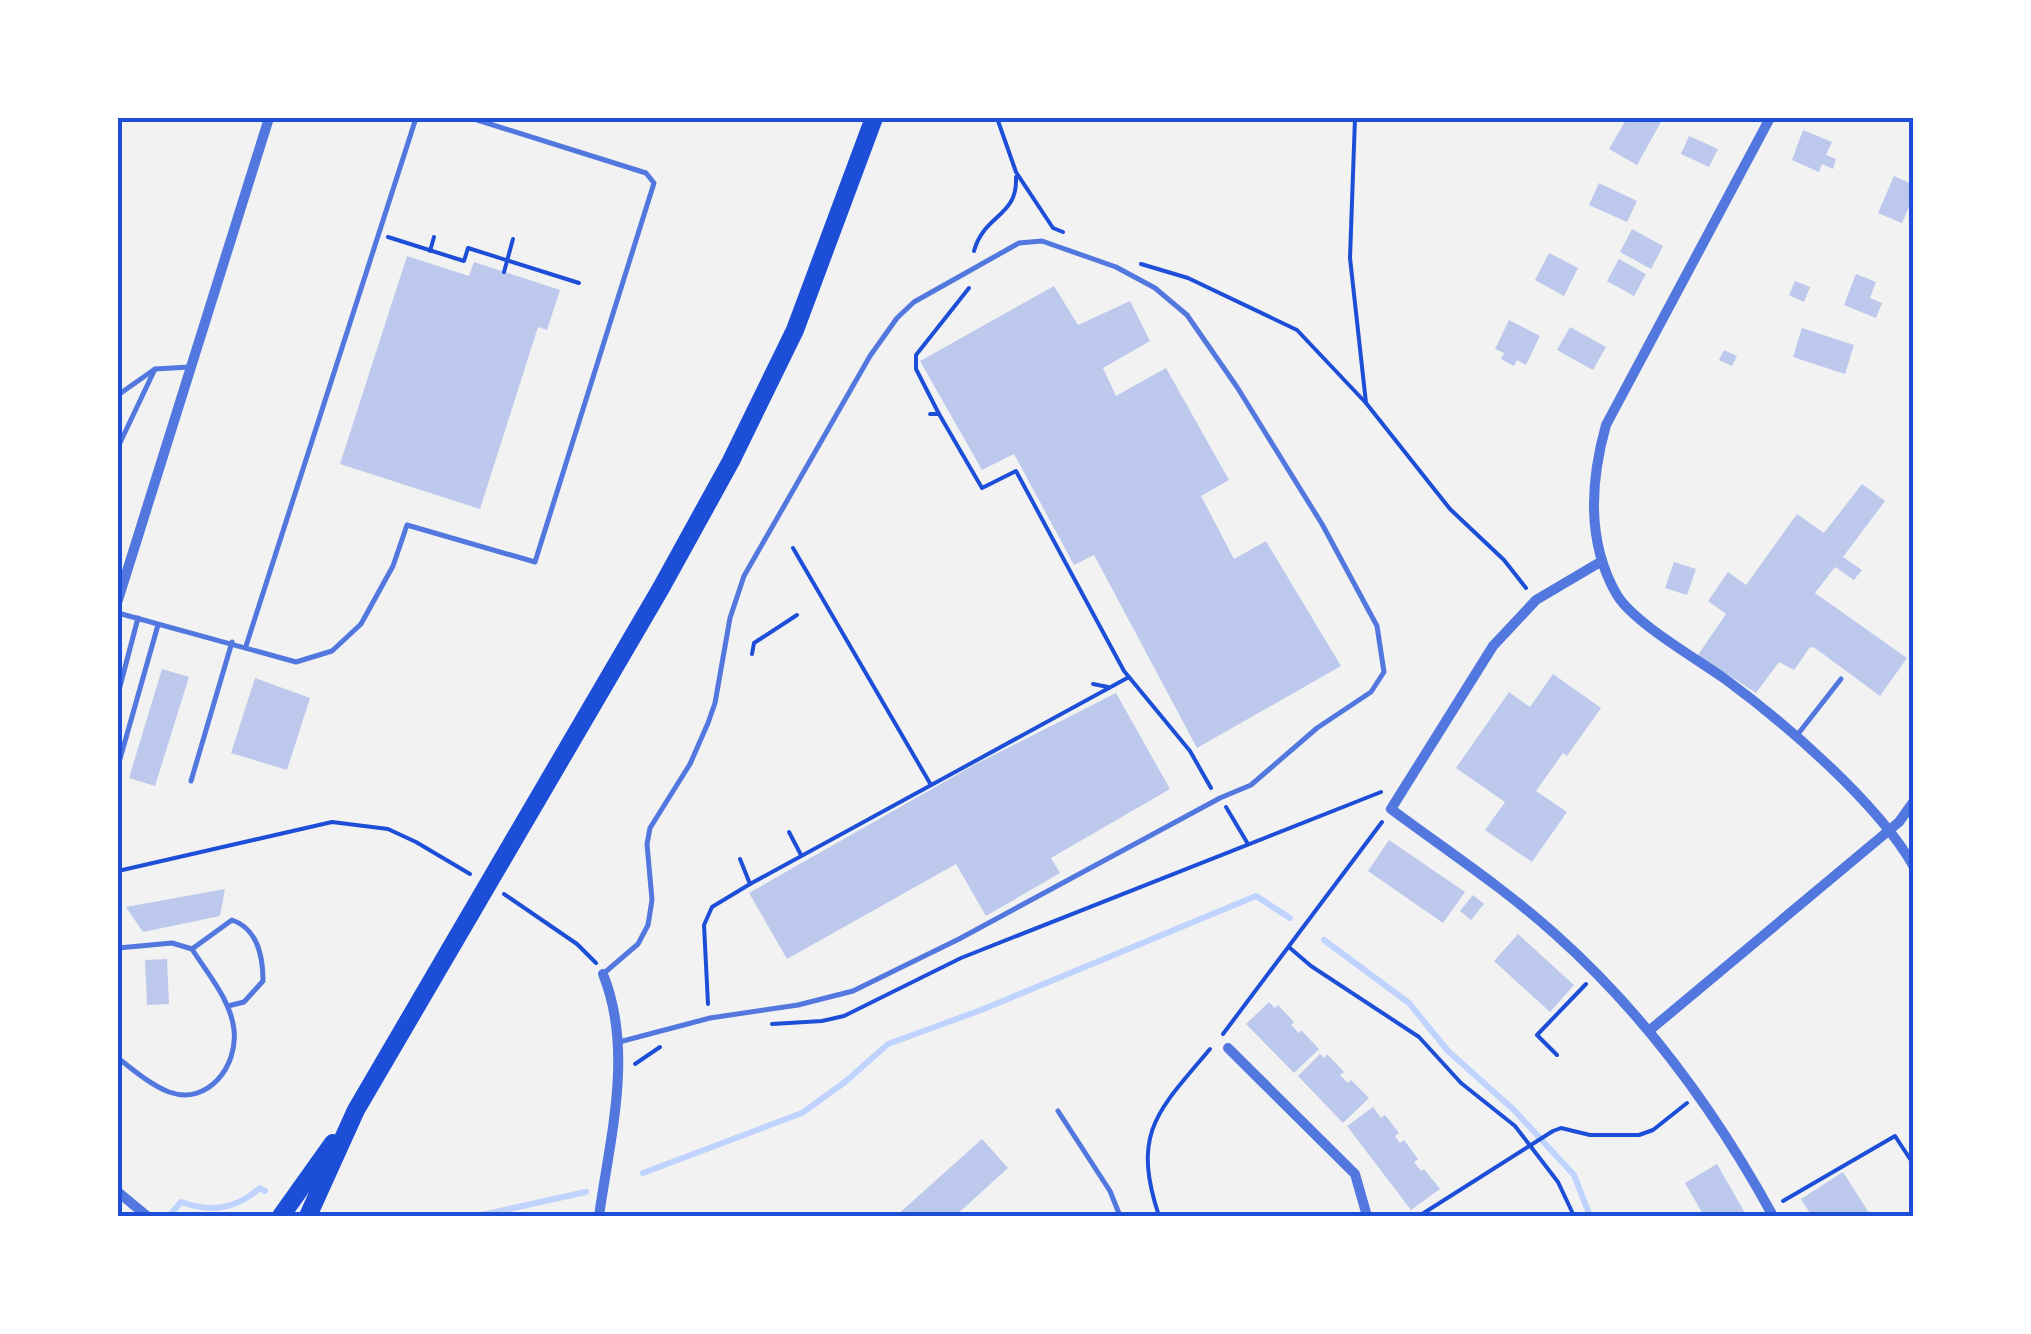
<svg xmlns="http://www.w3.org/2000/svg" width="2031" height="1334" font-family="'Sofia Sans Condensed',sans-serif">
	<rect width="100%" height="100%" fill="#f2f2f2"/>
	<g fill="none" stroke-linecap="round" stroke-linejoin="round">
		<g stroke="#bfd3fe" stroke-width="6">
			<path d="M1324 940 1409 1003 1448 1051 1514 1110 1574 1175 1590 1216"/>
			<path d="M643 1173 802 1113 845 1082 888 1044 981 1010 1256 896 1290 918"/>
			<path d="M170 1215 181 1202C212 1213 235 1209 260 1188L265 1191"/>
			<path d="M477 1216 586 1192"/>
		</g>
	</g>
	<g fill="#bdc9ec">
		<path d="M1627 118H1652L1661 122 1637 165 1609 149Z"/>
		<path d="M1803 130 1832 142 1826 155 1836 159 1833 169 1822 164 1819 172 1792 160Z"/>
		<path d="M1689 136 1718 149 1709 167 1681 154Z"/>
		<path d="M1894 176 1914 185V195L1902 223 1878 213Z"/>
		<path d="M1599 183 1637 201 1627 222 1589 205Z"/>
		<path d="M1632 229 1663 246 1651 269 1620 252Z"/>
		<path d="M1549 253 1578 268 1564 296 1535 280Z"/>
		<path d="M407 256 469 276 474 262 560 290 547 330 538 327 480 509 340 464Z"/>
		<path d="M1619 259 1646 274 1634 296 1607 281Z"/>
		<path d="M1856 274 1876 282 1870 298 1882 303 1876 318 1844 305Z"/>
		<path d="M1795 281 1810 287 1804 302 1789 295Z"/>
		<path d="M1054 286 1078 325 1130 301 1150 341 1103 368 1116 396 1166 368 1229 480 1201 496 1234 559 1266 541 1341 666 1197 748 1094 555 1074 565 1014 454 982 470 920 361Z"/>
		<path d="M1509 320 1540 336 1526 365 1517 360 1514 366 1501 359 1504 353 1495 349Z"/>
		<path d="M1570 327 1606 347 1593 370 1557 350Z"/>
		<path d="M1802 328 1854 345 1845 374 1793 357Z"/>
		<path d="M1724 350 1737 356 1732 366 1719 360Z"/>
		<path d="M1862 484 1885 501 1843 557 1862 570 1854 580 1835 567 1815 593 1907 658 1880 696 1815 648 1810 647 1794 670 1779 662 1756 693 1698 655 1726 614 1708 601 1728 572 1746 585 1797 514 1824 533Z"/>
		<path d="M1674 562 1696 569 1687 595 1665 588Z"/>
		<path d="M162 669 189 677 155 786 129 778Z"/>
		<path d="M1553 674 1601 708 1567 756 1563 753 1536 791 1567 812 1532 862 1485 830 1505 802 1456 768 1509 692 1530 707Z"/>
		<path d="M255 678 310 698 287 770 231 753Z"/>
		<path d="M1116 693 1170 789 1051 858 1060 873 986 916 956 864 787 959 749 893 974 765Z"/>
		<path d="M1389 840 1465 892 1443 923 1368 871Z"/>
		<path d="M225 889 220 916 143 932 126 907Z"/>
		<path d="M1473 895 1484 904 1471 920 1460 911Z"/>
		<path d="M1518 934 1574 985 1550 1012 1494 961Z"/>
		<path d="M167 959 169 1004 147 1005 145 960Z"/>
		<path d="M1269 1002 1275 1008 1278 1005 1294 1022 1291 1025 1299 1033 1301 1030 1319 1049 1294 1073 1246 1024Z"/>
		<path d="M1320 1054 1324 1058 1327 1054 1344 1072 1340 1075 1348 1083 1351 1080 1369 1098 1343 1123 1298 1076Z"/>
		<path d="M1373 1107 1381 1118 1385 1115 1399 1133 1395 1136 1400 1143 1404 1140 1418 1159 1414 1162 1421 1171 1424 1169 1440 1189 1411 1210 1347 1126Z"/>
		<path d="M982 1139 1008 1168 955 1216H896Z"/>
		<path d="M1717 1164 1745 1213 1740 1216H1704L1685 1183Z"/>
		<path d="M1843 1172 1871 1216H1812L1801 1199Z"/>
	</g>
	<g fill="none" stroke-linecap="round" stroke-linejoin="round">
		<g stroke="#1d4ed8" stroke-width="4">
			<path d="M997 118 1016 172 1053 228 1063 232"/>
			<path d="M1355 118 1350 258 1366 403"/>
			<path d="M388 237 464 261 468 248 579 283"/>
			<path d="M430 251 434 237"/>
			<path d="M974 251C984 214 1018 217 1016 177"/>
			<path d="M1141 264 1188 278 1297 330 1366 403 1450 509 1504 560 1526 588"/>
			<path d="M504 272 513 239"/>
			<path d="M930 414H939L982 488 1016 471 1124 671 1190 751 1211 788"/>
			<path d="M939 414 916 369V355L969 288"/>
			<path d="M793 548 931 785"/>
			<path d="M752 654 754 643 797 615"/>
			<path d="M1093 684 1108 687"/>
			<path d="M1226 807 1248 844"/>
			<path d="M789 832 801 855"/>
			<path d="M118 871 332 822 388 829 416 842 470 874"/>
			<path d="M750 884 1129 677"/>
			<path d="M504 894 577 944 596 963"/>
			<path d="M1290 948 1311 966 1419 1037 1461 1083 1515 1126 1558 1182 1574 1216"/>
			<path d="M708 1004 704 925 712 907 750 884 740 859"/>
			<path d="M772 1024 822 1021 844 1016 961 958 1381 792"/>
			<path d="M1223 1034 1382 822"/>
			<path d="M1557 1055 1537 1035 1586 984"/>
			<path d="M635 1064 660 1047"/>
			<path d="M1783 1201 1895 1136 1914 1165"/>
			<path d="M1384 1214 1399 1216"/>
			<path d="M1159 1216C1131 1132 1158 1111 1210 1049"/>
			<path d="M1419 1216 1553 1131 1561 1128 1590 1135H1639L1653 1130 1687 1103"/>
		</g>
		<g stroke="#5277de" stroke-width="5">
			<path d="M118 395 155 369 190 367"/>
			<path d="M118 447 155 369"/>
			<path d="M118 613 296 662 332 651 361 624 393 566 407 525 535 562 654 183 646 173 471 118"/>
			<path d="M246 646 416 118"/>
			<path d="M118 694 138 618"/>
			<path d="M1798 734 1841 679"/>
			<path d="M118 766 158 625"/>
			<path d="M191 781 232 642"/>
			<path d="M118 797V807"/>
			<path d="M118 948 172 943 192 949C207 973 231 1000 234 1030 238 1066 208 1106 169 1092 151 1085 133 1070 118 1058"/>
			<path d="M192 949 232 920C258 929 263 957 263 981L244 1002 228 1006"/>
			<path d="M603 974 638 944 648 925 652 900 647 844 650 828 690 764 708 723 715 703 730 618 744 576 870 356 897 318 914 302 1019 243 1042 241 1116 267 1155 288 1187 315 1237 387 1322 524 1377 626 1384 672 1371 692 1317 728 1251 785 1220 798 959 939 853 991 798 1005 710 1018 619 1042"/>
			<path d="M1058 1111 1110 1191 1120 1216"/>
		</g>
		<g stroke="#5277de" stroke-width="10">
			<path d="M1770 118 1606 425C1590 482 1586 542 1617 595 1634 623 1697 659 1725 679 1785 723 1878 803 1914 867"/>
			<path d="M1602 561 1536 600 1493 646 1391 809C1446 850 1504 888 1555 934 1646 1015 1715 1110 1773 1216"/>
			<path d="M118 600 269 118"/>
			<path d="M1650 1030 1899 822 1914 801"/>
			<path d="M1228 1048 1355 1174 1367 1216"/>
			<path d="M118 1192 147 1216"/>
			<path d="M599 1216C610 1137 634 1051 603 974"/>
		</g>
		<g stroke="#1d4ed8" stroke-width="18">
			<path d="M281 1216 333 1143"/>
			<path d="M308 1216 356 1110 661 588 731 461 795 330 874 118"/>
		</g>
	</g>
	<rect width="2031" height="1334" fill="none" stroke="#ffffff" stroke-width="240"/>
	<rect x="120" y="120" width="1791" height="1094" fill="none" stroke="#1d4ed8" stroke-width="4"/>
</svg>
